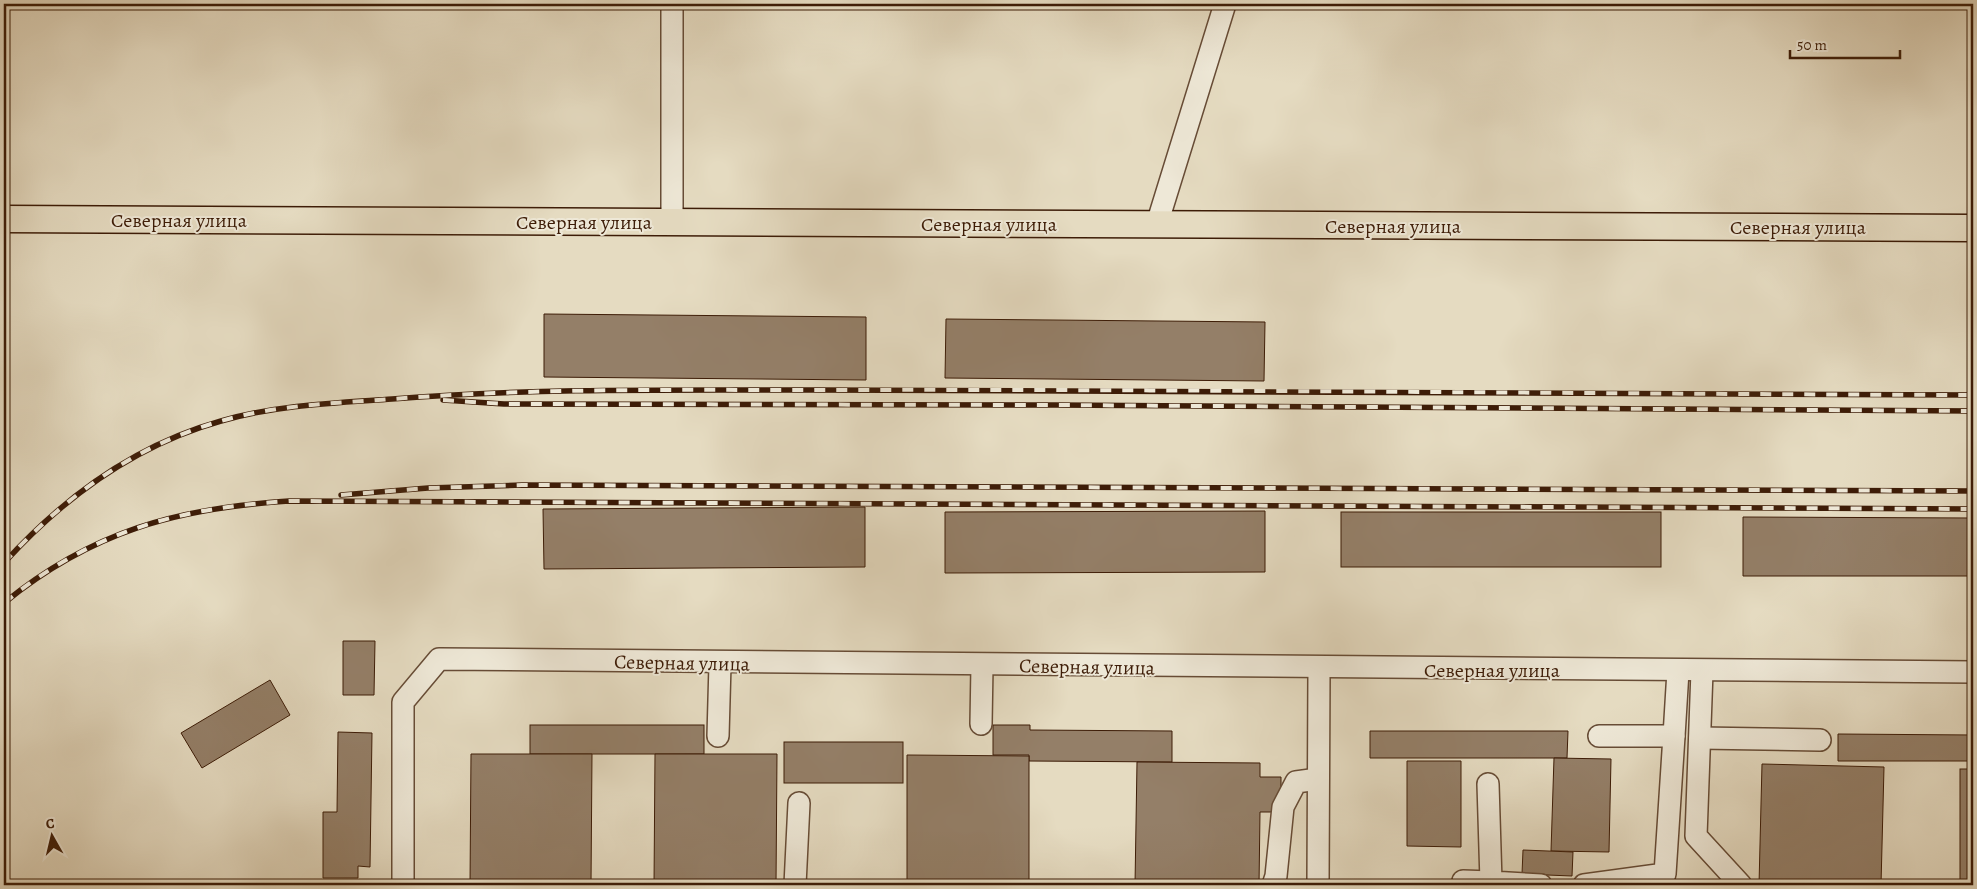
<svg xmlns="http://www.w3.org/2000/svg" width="1977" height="889" font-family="Alegreya,serif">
	<rect width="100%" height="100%" fill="#e5dbc1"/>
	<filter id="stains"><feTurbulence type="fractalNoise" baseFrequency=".004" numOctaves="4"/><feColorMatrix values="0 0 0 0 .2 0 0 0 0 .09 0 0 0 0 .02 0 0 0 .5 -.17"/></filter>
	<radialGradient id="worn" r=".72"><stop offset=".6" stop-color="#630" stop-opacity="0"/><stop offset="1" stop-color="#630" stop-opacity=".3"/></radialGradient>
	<g fill="#947f68" stroke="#3d1c07">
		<path d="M544 314 866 317V380L544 377Z"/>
		<path d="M946 319 1265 322 1264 381 945 378Z"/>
		<path d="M865 507V567L544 569 543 509Z"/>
		<path d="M1265 511V572L945 573V512Z"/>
		<rect x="1341" y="512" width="320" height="55"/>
		<path d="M1743 517 1973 518V576H1743Z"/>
		<path d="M343 641H375L374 695H343Z"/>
		<path d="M270 680 290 715 202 768 181 733Z"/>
		<rect x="530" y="725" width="174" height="29"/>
		<path d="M993 725H1030V730L1172 731V762L1029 761V755H993Z"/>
		<path d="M1370 731H1568L1567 758H1370Z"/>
		<path d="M338 732 372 733 370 867 358 866V878H323V812H337Z"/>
		<path d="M1838 734 1973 735V761H1838Z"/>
		<rect x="784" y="742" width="119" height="41"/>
		<path d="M471 754H592L591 885H470Z"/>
		<path d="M655 754H777L776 885H654Z"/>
		<path d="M907 755 1029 756V885H907Z"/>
		<path d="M1554 758 1611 759 1609 852 1551 851Z"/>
		<path d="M1407 761H1461V847L1407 846Z"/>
		<path d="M1137 762 1260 763V777H1281V812H1260L1259 885H1135Z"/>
		<path d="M1762 764 1884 767 1881 885H1759Z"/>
		<rect x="1960" y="769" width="13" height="116"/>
		<path d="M1523 850 1573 852 1572 876 1522 874Z"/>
	</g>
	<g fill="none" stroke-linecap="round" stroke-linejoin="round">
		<g stroke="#674c36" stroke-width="24">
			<g id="minor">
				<path d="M672 222V4"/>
				<path d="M1157 224 1225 4"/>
				<path d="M1702 671 1696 836 1741 885"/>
				<path d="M981 724 982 666"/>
				<path d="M718 736 720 664"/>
				<path d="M1599 736H1674L1678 671"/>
				<path d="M1700 738 1820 740"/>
				<path d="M1488 784 1491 882 1541 885"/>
				<path d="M403 885V702L439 659C951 668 1462 670 1973 672"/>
				<path d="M795 885 799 803"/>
				<path d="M1273 885 1276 876 1283 807 1296 782 1318 779"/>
				<path d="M1318 885 1319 670"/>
				<path d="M1463 885V881L1491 882"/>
				<path d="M1584 885 1665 874 1674 736"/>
			</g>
		</g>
		<g stroke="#3d1c07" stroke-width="29">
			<path id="major" d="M4 219 1973 228"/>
		</g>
		<use href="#minor" stroke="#eee8d7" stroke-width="21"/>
		<use href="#major" stroke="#e5dbc1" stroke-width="26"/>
		<g stroke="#3d1c07" stroke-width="5.5">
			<g id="rail">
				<path d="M443 400 504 404 1055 405 1973 411"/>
				<path d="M341 495 428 488 522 485 1973 491"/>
				<path d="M4 563C63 498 135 445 221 421 276 405 335 403 392 399 533 388 675 390 817 390 1203 389 1588 394 1973 395"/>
				<path d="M4 603C92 531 178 508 289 501L1973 509"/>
			</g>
		</g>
		<use href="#rail" stroke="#eee8d7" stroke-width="4" stroke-dasharray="11" stroke-linecap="butt"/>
	</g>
	<g text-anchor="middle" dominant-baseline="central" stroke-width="4" stroke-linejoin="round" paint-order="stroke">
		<g font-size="20" fill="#3d1c07" stroke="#eee8d7">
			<text x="179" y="220">Северная улица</text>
			<text x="584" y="222">Северная улица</text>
			<text x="989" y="224">Северная улица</text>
			<text x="1393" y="226">Северная улица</text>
			<text x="1798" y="227">Северная улица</text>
			<text transform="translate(682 663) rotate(1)">Северная улица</text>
			<text transform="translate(1087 667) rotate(1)">Северная улица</text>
			<text x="1492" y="670">Северная улица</text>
		</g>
	</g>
	<rect width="1977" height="889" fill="none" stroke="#e5dbc1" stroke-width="20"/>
	<rect x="5" y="5" width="1967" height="879" fill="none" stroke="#3d1c07" stroke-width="2.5"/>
	<rect x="10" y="10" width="1957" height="869" fill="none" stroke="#3d1c07"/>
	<g transform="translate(52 836) rotate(352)" stroke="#eee8d7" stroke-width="4" paint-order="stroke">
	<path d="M0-4L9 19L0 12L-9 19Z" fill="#3d1c07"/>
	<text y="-8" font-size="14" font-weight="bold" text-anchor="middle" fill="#3d1c07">С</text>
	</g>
	<path d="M1790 50v8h110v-8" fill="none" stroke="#3d1c07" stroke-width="2.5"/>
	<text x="1797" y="50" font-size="15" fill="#3d1c07" stroke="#eee8d7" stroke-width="4" paint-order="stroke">50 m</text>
	<rect width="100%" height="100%" filter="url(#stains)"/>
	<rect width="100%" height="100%" fill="url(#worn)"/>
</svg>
